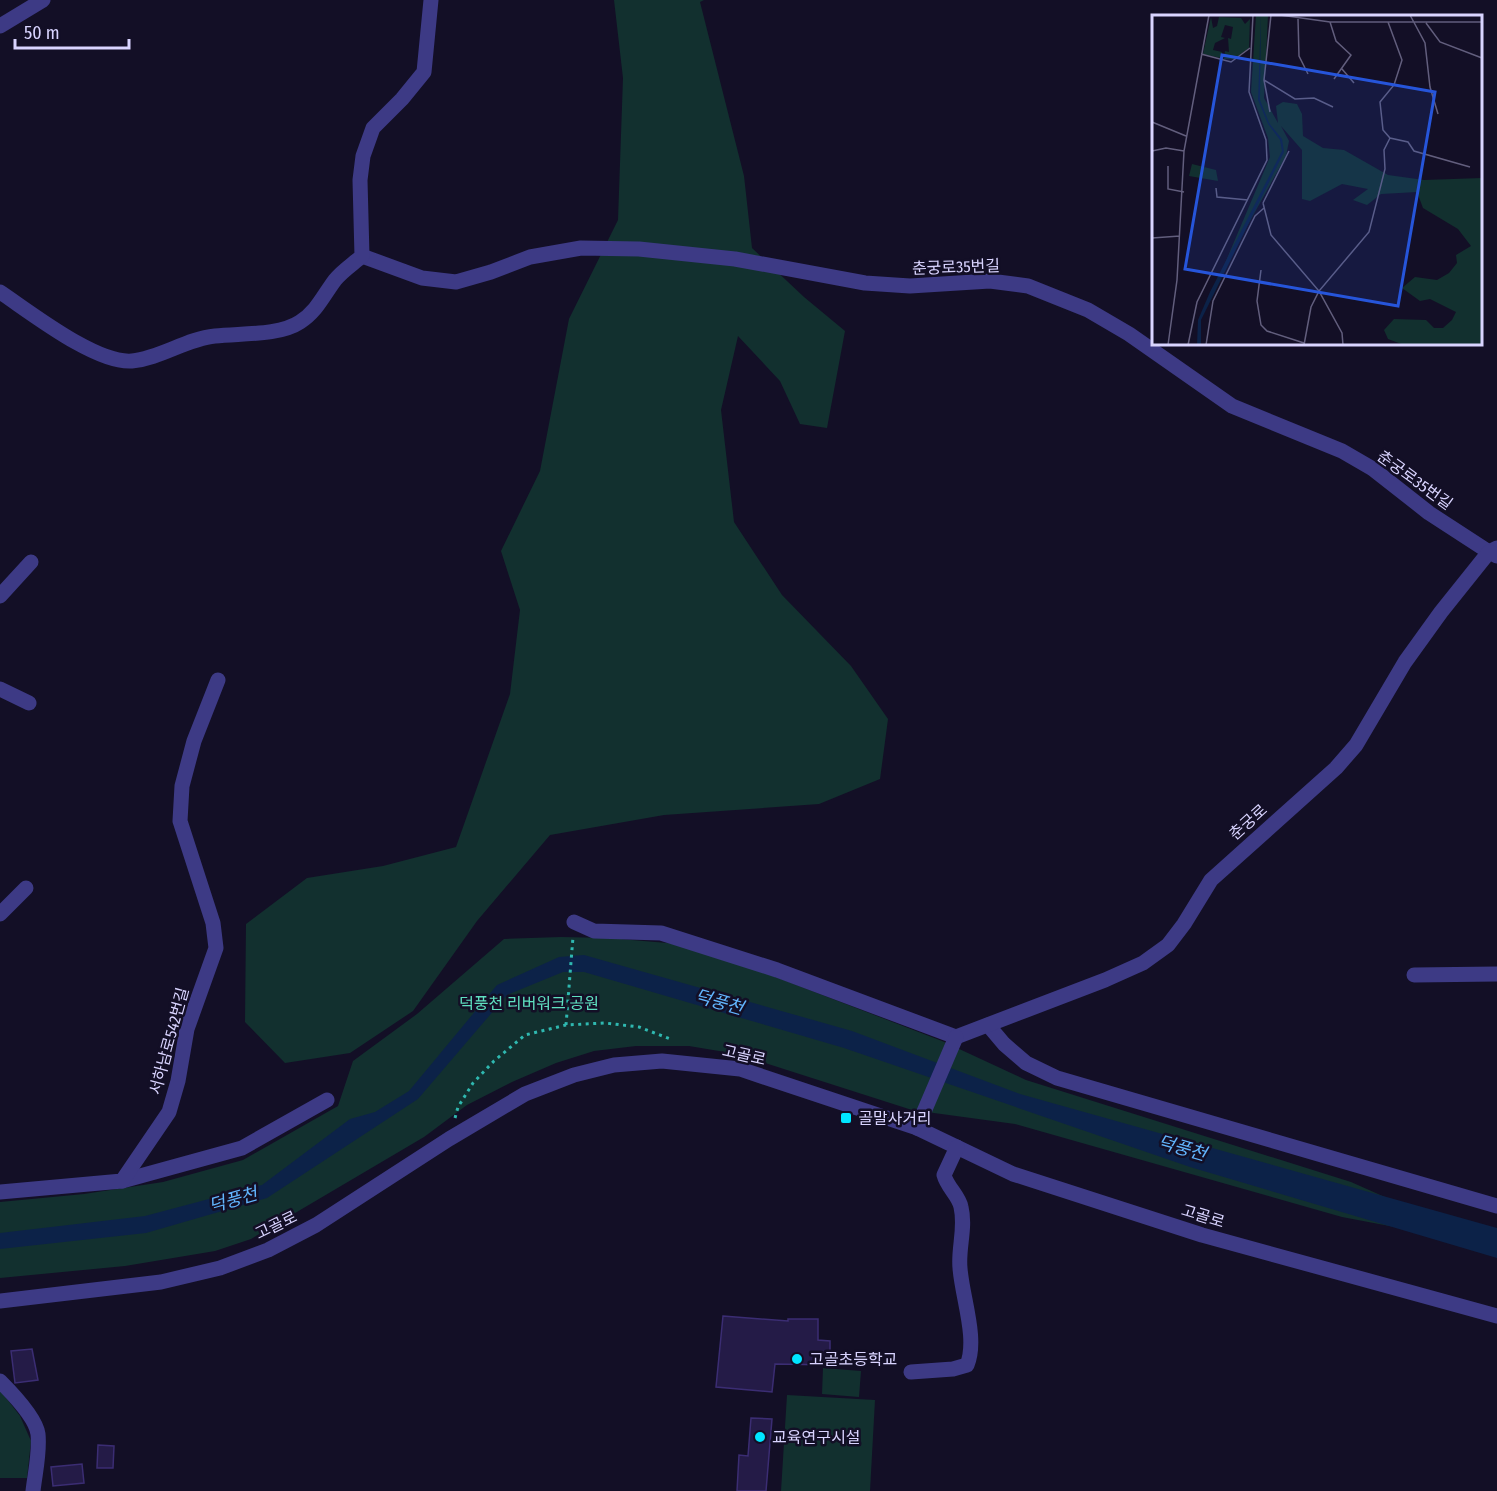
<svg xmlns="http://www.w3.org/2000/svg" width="1497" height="1491" font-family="'Fira Sans Condensed','Noto Sans KR',sans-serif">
	<rect width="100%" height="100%" fill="#130f26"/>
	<g fill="#12302f">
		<path d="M614 0H704L700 2 744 176 752 248 804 297 845 331 827 428 800 424 780 381 738 336 721 410 734 522 782 595 851 666 888 719 880 779 819 804 664 815 550 835 477 921 413 1011 350 1053 285 1063 245 1022 246 924 307 878 383 866 456 847 510 694 520 610 501 551 540 471 569 319 618 220 623 78Z"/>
		<path d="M561 937 608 938 679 944 747 966 942 1041 1026 1080 1351 1182 1495 1246 1342 1217 1015 1124 912 1110 737 1054 689 1046H636L594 1051 556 1063 512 1082 467 1105 424 1137 251 1239 215 1251 125 1266 0 1278V1202L84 1194 163 1182 243 1160 338 1106 353 1061 417 1014 504 939Z"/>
		<path d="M823 1368 861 1371 859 1397 822 1394Z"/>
		<path d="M0 1390 20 1416 31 1441 27 1478H0Z"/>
		<path d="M787 1395 875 1400 870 1491H781Z"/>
	</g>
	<path fill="#0c2248" d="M584 955 852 1031 1020 1094 1497 1228V1258L1190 1167 844 1048 584 972H563L507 995 418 1099 267 1198 146 1233 0 1249V1233L145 1216 262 1185 350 1119 375 1112 409 1091 497 985 559 957Z"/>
	<g fill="#241b47" stroke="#3b2d73" stroke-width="1.5">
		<path d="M723 1316 788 1321V1319H818V1340L830 1341V1365L775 1364 772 1392 716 1387Z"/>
		<path d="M32 1349 38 1380 15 1383 11 1351Z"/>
		<path d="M751 1418 772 1419 766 1491H737L739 1455 748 1456Z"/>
		<path d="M98 1445 114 1446 113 1468H97Z"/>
		<path d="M82 1464 84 1483 53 1486 51 1467Z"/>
	</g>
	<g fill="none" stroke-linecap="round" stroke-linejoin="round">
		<g stroke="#2fb8b0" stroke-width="3" stroke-dasharray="3 4.5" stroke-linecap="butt">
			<path d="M566 1025 573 937"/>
			<path d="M455 1118 458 1107 473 1083 494 1061 525 1035 566 1025 605 1023 639 1027 673 1040"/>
		</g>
		<g stroke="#3d3a85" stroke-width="15">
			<path d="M0 26 43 0"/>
			<path d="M362 256 422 278 456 282 491 272 530 257 581 248 639 249 735 259 865 283 910 286 990 281 1028 286 1088 310 1129 334 1232 406 1342 451 1373 469 1429 513 1489 552 1497 548"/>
			<path d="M0 292C30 312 96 364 132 361 161 358 186 339 215 336 240 333 279 336 300 322 317 311 323 296 335 280 342 271 353 264 362 256L360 180 363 156 373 128 402 99 424 72 431 0"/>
			<path d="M0 596 31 562"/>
			<path d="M0 689 29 703"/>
			<path d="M0 914 26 888"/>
			<path d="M574 922 594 931 661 933 777 970 956 1037"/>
			<path d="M1414 975 1497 974"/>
			<path d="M988 1025 1004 1044 1026 1063 1057 1078 1497 1206"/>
			<path d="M956 1037 1105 980 1143 963 1168 945 1184 924 1211 880 1336 768 1356 745 1405 662 1441 612 1489 552 1497 556"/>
			<path d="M917 1128 956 1037"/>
			<path d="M122 1181 242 1148 327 1100"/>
			<path d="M0 1192 122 1181 169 1112 178 1081 187 1029 216 948 213 923 180 821 182 786 194 741 218 680"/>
			<path d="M0 1301 161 1282 220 1268 268 1250 316 1225 449 1139 525 1094 574 1075 614 1065 662 1061 740 1069 917 1128 1013 1174 1202 1235 1497 1316"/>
			<path d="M911 1372 953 1369 967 1365C978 1339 962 1297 960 1268 958 1248 966 1228 961 1207 959 1196 947 1187 944 1175L957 1147"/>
			<path d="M0 1381C12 1393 36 1418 38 1434 40 1453 35 1473 33 1491"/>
		</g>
	</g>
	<g fill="#00e5ff" stroke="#130f26" stroke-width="2">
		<rect x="840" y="1112" width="12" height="12" rx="3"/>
		<circle cx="797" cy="1359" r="6"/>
		<circle cx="760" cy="1437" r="6"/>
	</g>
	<g text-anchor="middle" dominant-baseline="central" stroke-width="5" stroke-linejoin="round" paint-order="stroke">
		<g font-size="16" fill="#d9d4ff" stroke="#130f26">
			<text transform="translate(956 267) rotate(-2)">춘궁로35번길</text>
			<text transform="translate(1415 480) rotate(36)">춘궁로35번길</text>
			<text transform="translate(1248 822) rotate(-42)">춘궁로</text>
			<text transform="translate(169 1041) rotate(-75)">서하남로542번길</text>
			<text transform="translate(744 1055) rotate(13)">고골로</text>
			<text transform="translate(1203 1216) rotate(17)">고골로</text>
			<text transform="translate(276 1225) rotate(-26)">고골로</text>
		</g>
		<g font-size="16" fill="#5fe0c0" stroke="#130f26">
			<text x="529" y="1003">덕풍천 리버워크 공원</text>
		</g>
		<g font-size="16" fill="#d9d4ff" stroke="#130f26" text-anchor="start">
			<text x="858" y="1118">골말사거리</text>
			<text x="809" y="1359">고골초등학교</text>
			<text x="772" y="1437">교육연구시설</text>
		</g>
		<g font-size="18" font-style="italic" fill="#62b6ff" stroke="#130f26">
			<text transform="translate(719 1002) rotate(16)">덕풍천</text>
			<text transform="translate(1182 1148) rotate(16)">덕풍천</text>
			<text transform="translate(233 1200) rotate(-16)">덕풍천</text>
		</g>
	</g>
	<g transform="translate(1152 15)">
		<rect width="330" height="330" fill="#130f26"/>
		<path d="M104 0H116L112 83 126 108 124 91 131 87 145 89 150 99 151 121 171 133 192 135 236 160 272 165 330 163V330H252L236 324 232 315 242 304 274 305 282 313H291L300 305 304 297 278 284 268 286 250 273 263 262 285 265 297 258 305 248 304 240 319 231 306 214 271 193 265 177 229 179 215 190 201 185 216 174 190 169 158 186 150 184V135L129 111 137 126 134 141 68 260 118 142 116 123 99 77ZM59 2 61 13 65 11 67 2 89 3 93 9 98 4 97 33 82 44H72L73 36 77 37 76 23 79 24 81 12 73 10 69 22 73 23 63 28 61 35 70 37 69 43 51 39ZM40 149 64 155 66 166 37 161Z" fill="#12302f"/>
		<path d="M109 0 108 85 117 108 130 124 132 137 49 305V330H45L46 305 58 277 130 136 128 125 116 109 106 85Z" fill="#0c2248"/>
		<path fill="none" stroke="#625e7d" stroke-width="1.5" d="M119 0 112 65 143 84 162 83 181 92M128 0 178 7H330M258 0 273 28 278 72 286 99M146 4 147 41 156 59M178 7 184 26 199 40 182 64M236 7 250 45 242 70 228 87 231 115 238 123 256 127 262 136 318 152M274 8 288 27 330 43M49 39 79 47 98 33M190 54 202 68M112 65 118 97M0 107 34 121M0 136 14 133 32 136M16 151V174L32 177M64 173 65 182 96 185M111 188 119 220 167 276 159 292 152 330M111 188 137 136M0 223 28 221M109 255 105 286 109 310 115 316 152 328M16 330 25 265 32 136 57 0M36 330 45 287 115 145 114 125 97 77 101 0M54 330 61 286 103 201 112 193M191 330 190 318 167 276 217 217 233 154 232 135 238 123"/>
		<path fill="#2655da" fill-opacity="0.15" stroke="#2655da" stroke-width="3" d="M70 40 283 77 246 291 33 254Z"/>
		<rect width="330" height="330" fill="none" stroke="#d9d4ff" stroke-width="3"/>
	</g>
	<path d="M15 39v9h114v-9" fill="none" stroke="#d9d4ff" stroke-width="3"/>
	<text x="24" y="39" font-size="18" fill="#d9d4ff" stroke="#130f26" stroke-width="4.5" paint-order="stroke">50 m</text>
</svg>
